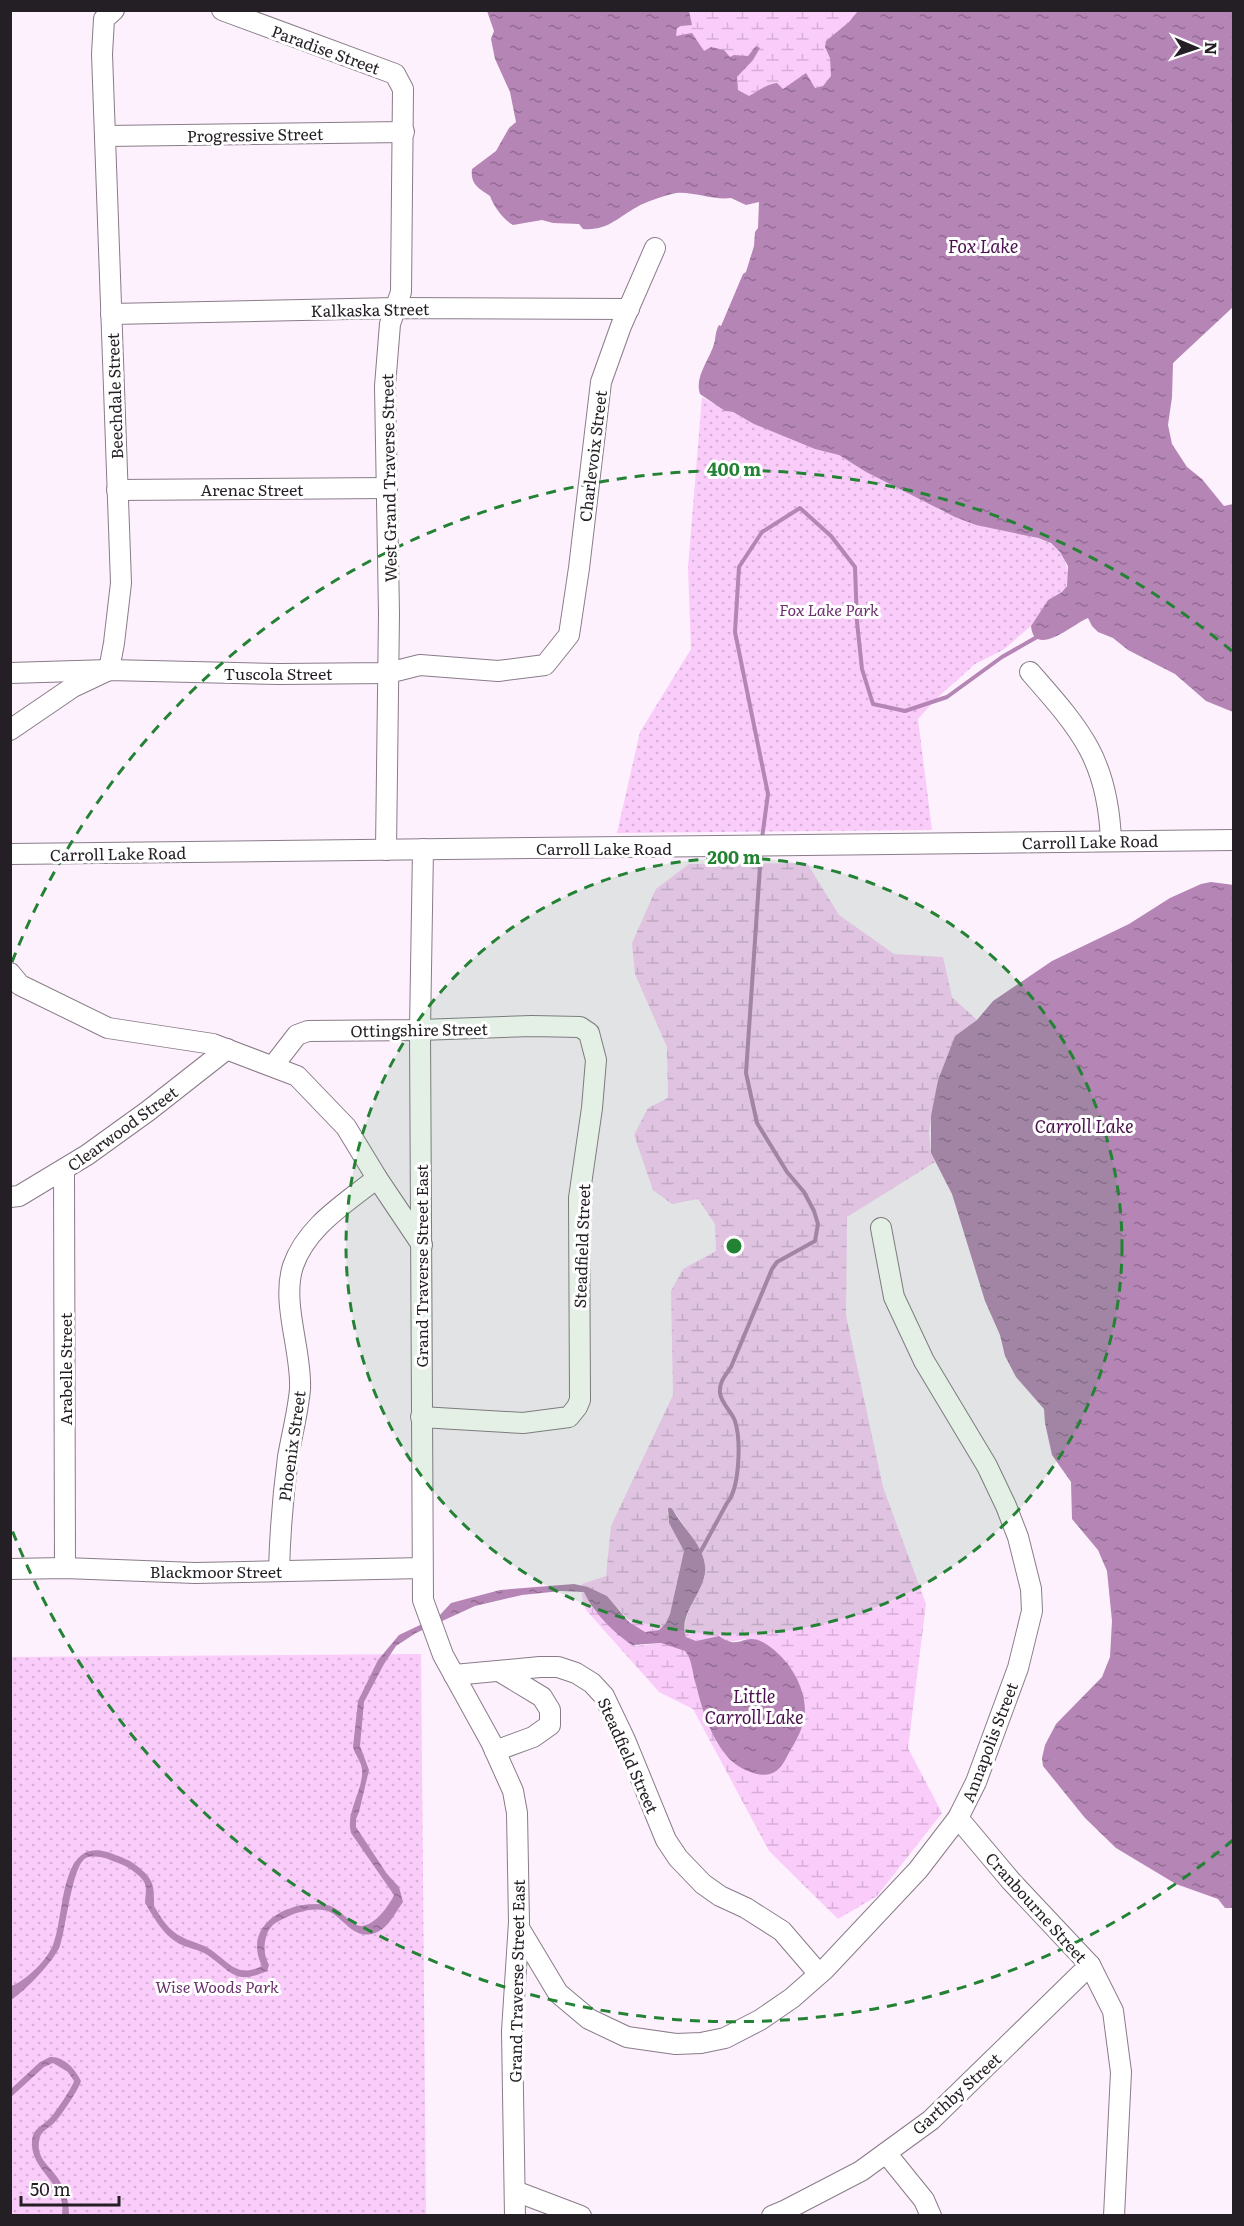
<svg xmlns="http://www.w3.org/2000/svg" width="1244" height="2226" font-family="Literata,serif">
	<defs>
		<pattern id="wetland-marsh" width="20" height="14" patternUnits="userSpaceOnUse" patternTransform="scale(1.5)"><rect width="20" height="14" fill="#faccfa"/><path d="M1 5h8M5 5V1M11 12h8M15 12V8" fill="none" stroke="#d6afd6"/></pattern>
		<pattern id="park-dots" width="8" height="8" patternUnits="userSpaceOnUse" patternTransform="scale(1.5)"><rect width="8" height="8" fill="#faccfa"/><path d="M2 2h.1M6 6h.1" fill="none" stroke="#d6afd6" stroke-width="1.8" stroke-linecap="round"/></pattern>
		<pattern id="water-ripples" width="26" height="14" patternUnits="userSpaceOnUse" patternTransform="scale(1.5)"><rect width="26" height="14" fill="#b485b5"/><path d="M2 4q2-2 4 0t4 0M15 11q2-2 4 0t4 0" fill="none" stroke="#926c93"/></pattern>
	</defs>
	<rect width="100%" height="100%" fill="#fdf1fd"/>
	<g fill="url(#wetland-marsh)" fill-rule="evenodd">
		<path d="M564 11H899L873 82 750 136Z"/>
		<path d="M807 863 839 915 894 954 943 957 952 997 977 1020 955 1036 938 1080 929 1132 931 1153 935 1162 847 1217 846 1315 883 1487 926 1604 908 1748 942 1813 877 1896 838 1919 769 1851 693 1709 659 1692 586 1610 582 1596V1584L606 1576 611 1526 673 1395 671 1291 683 1269 716 1251 715 1224 698 1199 672 1204 653 1190 634 1135 648 1108 668 1098 667 1047 635 974 632 943 656 889 689 864ZM673 1510 691 1535 705 1576C699 1592 680 1620 686 1637L696 1641 719 1636 729 1642 745 1639 765 1644 783 1659 799 1683 805 1710 797 1739 783 1764 777 1771 770 1774 750 1772 723 1751 716 1742 697 1690 692 1663 685 1650 661 1643 636 1646C617 1632 594 1615 585 1593L588 1587 607 1596 636 1628 645 1632 659 1630 666 1623 670 1614 684 1551 669 1523 667 1513Z"/>
	</g>
	<g fill="url(#park-dots)">
		<path d="M702 397 728 412H733L741 417 839 455 866 472 933 505 939 510 1046 541C1064 550 1072 570 1065 590L1048 600 1031 626 1003 650 975 664 936 699 918 719 932 830 617 833 640 732 691 649 688 567Z"/>
		<path d="M421 1654 426 2215H11L10 1657Z"/>
	</g>
	<g fill="url(#water-ripples)">
		<path d="M487 11H689L692 25 681 26 677 28 676 36 692 33 704 51 711 47 724 50 730 57 734 55 748 56 756 46 760 48 753 60 737 77 738 90 749 96C759 91 766 84 777 83L783 89 806 73 815 88 823 86 831 76 830 58 825 47 826 41 849 22 858 11H1233V307L1173 363 1172 397 1168 425 1172 444 1187 467 1202 479 1224 506 1233 504V712L1206 701 1175 674 1128 650 1113 638 1098 632 1092 626 1088 618C1076 622 1034 660 1031 626L1048 600 1062 592 1067 586 1068 566 1060 552 1051 543 1038 538 976 525 955 517 866 472 839 455 815 449 754 424 733 412 725 411 700 394C694 377 710 359 714 344 716 337 715 332 719 325L721 326 743 274 746 272 754 246 755 232 758 228 759 202 746 205 731 198C713 201 687 189 672 194 663 196 645 202 637 207 618 217 608 231 583 229L579 224 553 223 542 220 513 225C503 219 494 207 490 196 479 188 470 185 472 169L496 151 509 128 516 122 510 92 495 59 491 39 494 31Z"/>
		<path d="M1211 882 1234 885 1233 1908H1225L1218 1899 1176 1884 1116 1848 1085 1818 1043 1766 1042 1758 1045 1745 1056 1724 1102 1677 1110 1657 1112 1621 1107 1571 1098 1550 1072 1519 1071 1482 1052 1455 1045 1423 1044 1409 1016 1377 1005 1356 1000 1335 985 1301 952 1194 931 1153V1116L938 1080 955 1036 977 1020 993 1001 1052 961 1129 924 1170 898 1201 884Z"/>
		<path d="M668 1508H671L673 1510C683 1529 703 1544 705 1566 708 1590 677 1613 686 1637L696 1641 719 1636C722 1638 727 1641 731 1642 744 1644 748 1633 766 1644 788 1658 806 1686 805 1713 804 1726 797 1740 790 1751 785 1760 781 1771 770 1774 756 1778 734 1766 726 1755 710 1736 702 1709 696 1685 692 1673 693 1661 685 1651L661 1643 632 1645C614 1633 593 1612 584 1592L561 1591 522 1595 475 1606 416 1633 396 1646 384 1664 364 1702 360 1746 369 1770 359 1812 356 1819V1827L387 1874 399 1887 403 1902C394 1914 388 1930 372 1934 354 1938 345 1921 332 1913 319 1906 300 1911 287 1917 278 1921 271 1924 267 1934 263 1946 264 1955 269 1965L267 1971C236 1985 232 1973 209 1956 201 1950 191 1949 182 1945 164 1937 155 1919 145 1903 146 1886 149 1883 133 1871 126 1865 117 1863 108 1859 102 1857 92 1855 86 1858 72 1865 66 1929 60 1946 54 1961 25 1991 11 2000V1986C26 1981 47 1960 53 1945 66 1914 58 1832 113 1854 121 1857 130 1860 137 1866 155 1880 154 1887 154 1906 161 1918 169 1931 182 1937 191 1942 200 1943 208 1948 229 1961 236 1979 262 1966 241 1923 291 1899 327 1905 340 1907 351 1927 362 1926 375 1925 389 1906 394 1895L351 1833C345 1812 364 1790 362 1769 361 1761 355 1755 353 1747L358 1701 378 1660 399 1635 439 1616 451 1603 500 1590 574 1584 588 1587 607 1596 629 1622 645 1632 659 1630 666 1623 670 1614 684 1551 669 1523Z"/>
		<path d="M50 2057C64 2056 76 2070 81 2081 79 2089 60 2118 53 2124 47 2129 40 2132 39 2141 37 2156 45 2162 54 2173 64 2185 69 2200 69 2215H62C68 2184 29 2171 32 2140 33 2129 42 2126 49 2119 54 2115 73 2086 74 2081L68 2072 53 2063 44 2067 11 2097V2089L40 2062Z"/>
	</g>
	<g fill="none" stroke-linecap="round" stroke-linejoin="round">
		<g stroke="#b485b5" stroke-width="4">
			<path d="M762 838 768 794 735 632 739 567 762 532 800 508 831 536 855 567 857 622 862 669 873 704 905 711 947 697 1002 657 1037 637"/>
			<path d="M701 1551 727 1503C740 1488 741 1440 735 1421 732 1412 721 1403 720 1393 719 1382 725 1376 731 1367L772 1269 777 1262 815 1241 818 1224 814 1211 804 1192 787 1172 757 1123 746 1073 761 852"/>
		</g>
		<g stroke="#897c89" stroke-width="22">
			<g id="minor">
				<path d="M222 10 395 74 403 89 401 292 390 324 385 386 389 614 386 850"/>
				<path d="M106 136 404 132"/>
				<path d="M111 314 396 308 629 309"/>
				<path d="M117 490 387 488"/>
				<path d="M1030 672C1081 730 1108 760 1111 841"/>
				<path d="M10 673 109 670 279 674 388 673 420 665 498 671 545 665 569 635 579 568 601 382 621 326 655 248"/>
				<path d="M10 730 73 687 109 670 114 643 121 583 102 54 104 19 114 10"/>
				<path d="M423 849 420 1030 423 1600 443 1655 491 1742 513 1791 517 1813 519 1922 512 2031 515 2216"/>
				<path d="M10 854 1234 840"/>
				<path d="M10 973 20 985 108 1028 213 1044 297 1076 346 1127 377 1178 422 1245"/>
				<path d="M273 1066 297 1035 308 1031 420 1030 532 1026 580 1027 589 1033 596 1060 592 1108 579 1198 580 1400 577 1407 569 1417 523 1423 421 1417"/>
				<path d="M64 1170 65 1568"/>
				<path d="M10 1197 19 1196 87 1155 148 1111 227 1049"/>
				<path d="M10 1569 65 1568 195 1573 422 1568"/>
				<path d="M279 1571C280 1532 283 1495 288 1457 292 1434 298 1412 300 1389 302 1351 281 1303 293 1266 307 1226 345 1204 377 1178"/>
				<path d="M454 1675 540 1667H558L576 1673 592 1683 604 1696 625 1740 666 1840 678 1858 703 1884 720 1896 746 1908 782 1931 819 1974"/>
				<path d="M495 1751 533 1737 550 1725V1710L542 1697 499 1671"/>
				<path d="M958 1818 1011 1881 1090 1965 1113 2011 1121 2072 1114 2216"/>
				<path d="M519 1928 558 1993 589 2019 627 2037 676 2044 701 2043 725 2038 760 2020 792 1998 825 1969 918 1870 958 1818 976 1782 1018 1668 1032 1611 1031 1589 1018 1537 1006 1506 987 1466 924 1361 894 1297 881 1228"/>
				<path d="M886 2153 924 2200 931 2216"/>
				<path d="M515 2191 581 2216"/>
				<path d="M772 2216 784 2211 861 2171 931 2120 1090 1965"/>
			</g>
		</g>
		<use href="#minor" stroke="#fff" stroke-width="20"/>
	</g>
	<circle cx="734" cy="1246" r="388" fill="#248234" fill-opacity=".12"/>
	<g fill="none" stroke="#248234" stroke-width="3" stroke-dasharray="10 8">
		<circle cx="734" cy="1246" r="388"/>
		<path d="M1233 1840A776 776 0 0 1 12 1530M12 962A776 776 0 0 1 1233 652"/>
	</g>
	<g text-anchor="middle" dominant-baseline="central" stroke-width="6" stroke-linejoin="round" paint-order="stroke">
		<g font-size="16" fill="#241f24" stroke="#fff">
			<text transform="translate(326 49) rotate(20)">Paradise Street</text>
			<text transform="translate(255 134) rotate(-1)">Progressive Street</text>
			<text transform="translate(370 309) rotate(-1)">Kalkaska Street</text>
			<text transform="translate(114 396) rotate(-92)">Beechdale Street</text>
			<text transform="translate(592 456) rotate(-83)">Charlevoix Street</text>
			<text transform="translate(388 478) rotate(-91)">West Grand Traverse Street</text>
			<text x="252" y="489">Arenac Street</text>
			<text x="278" y="673">Tuscola Street</text>
			<text transform="translate(1090 841) rotate(-1)">Carroll Lake Road</text>
			<text x="604" y="848">Carroll Lake Road</text>
			<text transform="translate(118 853) rotate(-1)">Carroll Lake Road</text>
			<text transform="translate(419 1029) rotate(-1)">Ottingshire Street</text>
			<text transform="translate(122 1128) rotate(-36)">Clearwood Street</text>
			<text transform="translate(581 1246) rotate(-88)">Steadfield Street</text>
			<text transform="translate(421 1266) rotate(-90)">Grand Traverse Street East</text>
			<text transform="translate(65 1369) rotate(-90)">Arabelle Street</text>
			<text transform="translate(291 1446) rotate(-82)">Phoenix Street</text>
			<text x="216" y="1571">Blackmoor Street</text>
			<text transform="translate(989 1742) rotate(-69)">Annapolis Street</text>
			<text transform="translate(629 1755) rotate(66)">Steadfield Street</text>
			<text transform="translate(1037 1907) rotate(48)">Cranbourne Street</text>
			<text transform="translate(516 1981) rotate(-89)">Grand Traverse Street East</text>
			<text transform="translate(956 2093) rotate(-42)">Garthby Street</text>
		</g>
		<g font-size="16" font-style="italic" fill="#6b316d" stroke="#fff">
			<text x="829" y="609">Fox Lake Park</text>
			<text x="217" y="1986">Wise Woods Park</text>
		</g>
		<g font-size="18" font-style="italic" fill="#4a0f4d" stroke="#fff">
			<text x="983" y="245">Fox Lake</text>
			<text x="1084" y="1125">Carroll Lake</text>
			<text x="754" y="1695">Little<tspan x="754" dy="21">Carroll Lake</tspan></text>
		</g>
	</g>
	<circle cx="734" cy="1246" r="9" fill="#248234" stroke="#fff" stroke-width="3"/>
	<g font-size="18" text-anchor="middle" font-weight="bold" fill="#248234" stroke="#fff" stroke-width="6" stroke-linejoin="round" paint-order="stroke">
		<text x="734" y="476">400 m</text>
		<text x="734" y="864">200 m</text>
	</g>
	<rect width="1244" height="2226" fill="none" stroke="#241f24" stroke-width="24"/>
	<g transform="translate(1196 48) rotate(92)" stroke="#ffffff" stroke-width="4.5" paint-order="stroke">
	<path d="M0-4.5L10 22L0 15L-10 22Z" fill="#241f24"/>
	<text y="-9" font-size="16" font-weight="bold" text-anchor="middle" fill="#241f24">N</text>
	</g>
	<path d="M21 2196v9h98v-9" fill="none" stroke="#241f24" stroke-width="3"/>
	<text x="30" y="2196" font-size="18" fill="#241f24" stroke="#ffffff" stroke-width="4.5" paint-order="stroke">50 m</text>
</svg>
